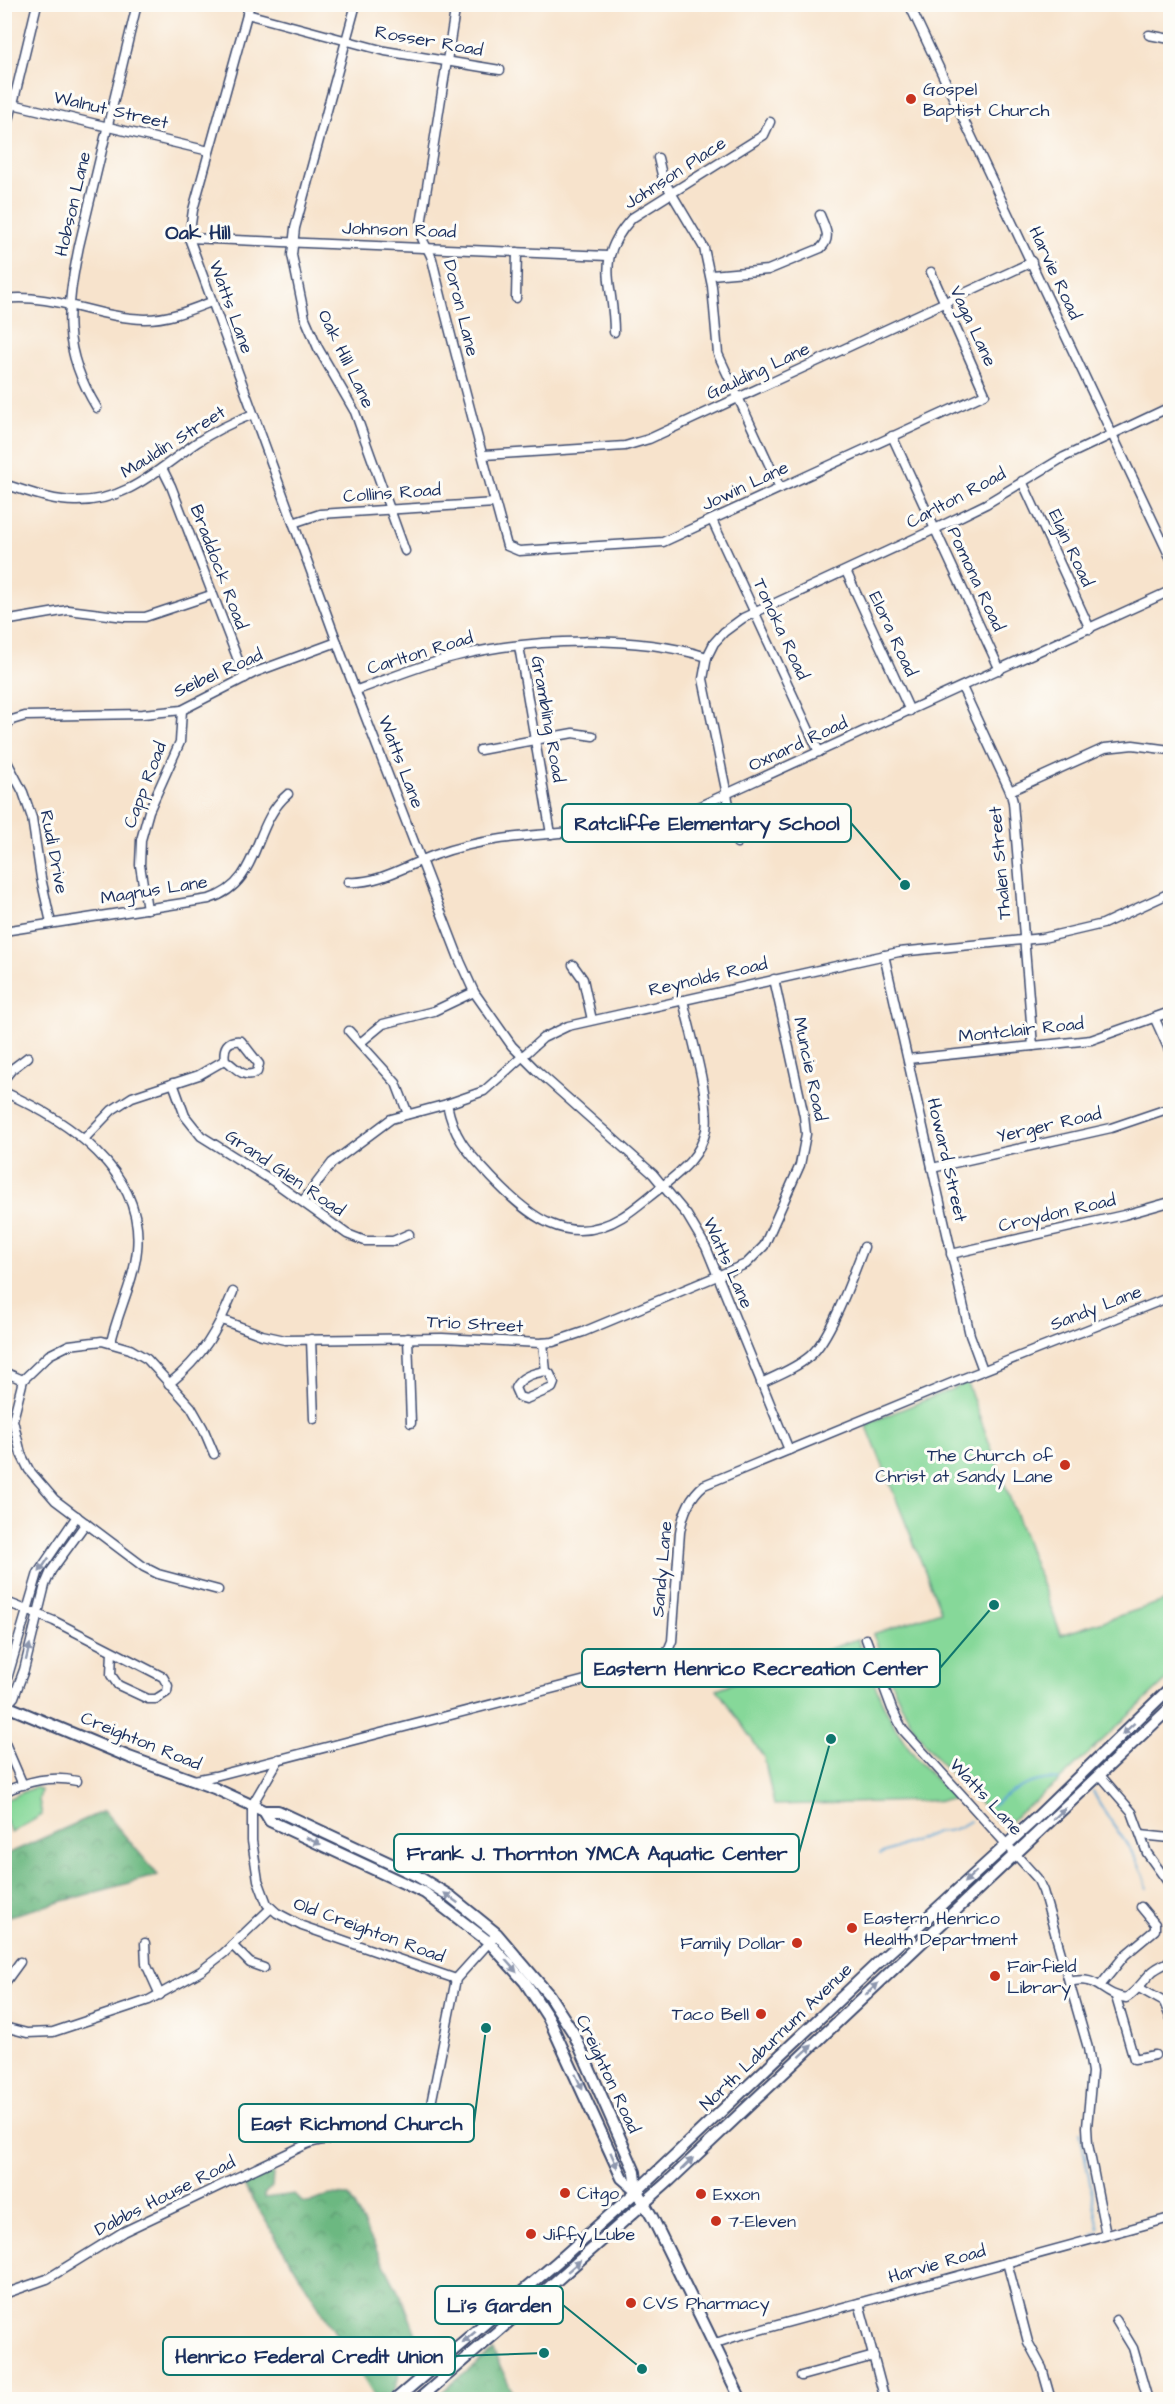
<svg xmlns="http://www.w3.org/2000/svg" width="1175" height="2404" font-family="'Architects Daughter',sans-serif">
	<defs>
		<pattern id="forest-crowns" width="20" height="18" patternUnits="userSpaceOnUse" patternTransform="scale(1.5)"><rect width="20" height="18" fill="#6cb881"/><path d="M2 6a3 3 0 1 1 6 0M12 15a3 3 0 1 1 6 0" fill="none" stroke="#58966d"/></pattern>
	</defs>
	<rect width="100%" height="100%" fill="#fdfcf7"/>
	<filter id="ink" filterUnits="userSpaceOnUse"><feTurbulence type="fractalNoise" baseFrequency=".0167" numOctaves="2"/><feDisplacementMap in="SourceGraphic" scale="12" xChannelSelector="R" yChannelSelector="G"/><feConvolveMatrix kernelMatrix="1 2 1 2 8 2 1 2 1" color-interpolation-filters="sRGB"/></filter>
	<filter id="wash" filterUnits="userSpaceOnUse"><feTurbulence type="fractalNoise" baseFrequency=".008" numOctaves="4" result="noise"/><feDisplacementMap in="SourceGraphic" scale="24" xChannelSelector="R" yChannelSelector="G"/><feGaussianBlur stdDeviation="1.35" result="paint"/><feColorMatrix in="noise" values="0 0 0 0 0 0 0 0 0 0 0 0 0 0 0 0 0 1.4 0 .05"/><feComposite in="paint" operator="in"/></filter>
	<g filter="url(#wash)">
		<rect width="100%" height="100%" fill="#f7e3cc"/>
		<g fill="url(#forest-crowns)" stroke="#447470" stroke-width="1.5">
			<path d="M104 1811 158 1875 5 1917V1855Z"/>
			<path d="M268 2167 273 2174 272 2187 265 2193V2198L294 2194 302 2202 309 2203 330 2195 349 2196 405 2305 420 2345 398 2365C400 2380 397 2389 387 2399H376L241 2181Z"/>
			<path d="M493 2351 516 2399H433Z"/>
		</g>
		<g fill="#86d899" stroke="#50847c" stroke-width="1.5">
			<path d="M967 1383 1061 1635 1170 1599V1677L1058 1782 1005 1825 998 1822C971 1793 939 1765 917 1732 897 1702 886 1667 873 1634L941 1611 866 1424Z"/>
			<path d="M857 1639C872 1677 885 1716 909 1748 922 1767 939 1783 955 1800L774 1805 764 1757 717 1689Z"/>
			<path d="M35 1787 41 1790 39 1800 42 1815 11 1833 5 1819V1800Z"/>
		</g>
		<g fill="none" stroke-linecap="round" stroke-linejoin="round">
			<g stroke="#5da5d3" stroke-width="2">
				<path d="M1093 1791C1106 1820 1143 1858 1147 1888"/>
				<path d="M992 1806C1008 1792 1037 1776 1058 1780"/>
				<path d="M880 1854 939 1831C950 1833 961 1827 970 1821"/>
				<path d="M1080 2131 1099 2229"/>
				<path d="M1093 2235 1097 2233"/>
			</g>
		</g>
	</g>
	<g filter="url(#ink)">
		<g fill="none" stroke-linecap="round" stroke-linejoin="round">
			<g stroke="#3c4a6e" stroke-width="11">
				<g id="minor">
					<path d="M250 4 193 210 189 238 342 656 460 961 474 992 512 1046 536 1070 653 1174 687 1215 706 1247 789 1450"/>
					<path d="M356 4 295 228 292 255 305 318 318 348 355 412 405 551"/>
					<path d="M456 4 420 231C422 243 429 249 432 259 455 355 481 451 507 546L519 551 663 542 985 394 931 272"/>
					<path d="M909 4 1170 557"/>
					<path d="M247 14 385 51 500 70"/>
					<path d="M1149 35 1170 39"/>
					<path d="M4 102 209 151"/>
					<path d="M4 141 37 4"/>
					<path d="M658 158 663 179 704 248 712 286 718 354 780 488"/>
					<path d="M189 238 608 256"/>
					<path d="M711 275 768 270 821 248C832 237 825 228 820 215"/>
					<path d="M516 298 517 252"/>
					<path d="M4 299C54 293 97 318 145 319 169 319 190 310 211 302"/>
					<path d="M614 332C614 281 593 261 632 218L764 135 770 122"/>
					<path d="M97 408C61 349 66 311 79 246L137 4"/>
					<path d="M892 436 1000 670"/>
					<path d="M484 455 625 446 649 439 1032 262"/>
					<path d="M162 468 171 486 245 678"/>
					<path d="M1022 481 1090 629"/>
					<path d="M4 484C27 491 51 501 75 501 126 502 157 470 196 443 214 431 233 422 253 414"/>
					<path d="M712 520 819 752"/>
					<path d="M293 523 320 514 495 503"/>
					<path d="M846 571 910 711"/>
					<path d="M4 621 68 610 125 617H145L211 595"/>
					<path d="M519 646 551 834"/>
					<path d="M962 687 1010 791 1013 802 1033 1046"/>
					<path d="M357 690C391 678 425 663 461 655 533 638 636 635 707 657"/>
					<path d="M4 728 12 720 25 716 143 714 182 710 256 672 337 642"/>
					<path d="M480 750 573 733 593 736"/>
					<path d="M4 756 23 792 32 818 41 878 51 923"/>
					<path d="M1010 791 1105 748 1133 745 1170 750"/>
					<path d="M737 843 703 679 707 657 714 643 724 632 743 618 935 529 986 504 1064 457 1170 407"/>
					<path d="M348 882C379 884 407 865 435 855 484 837 536 835 588 831 614 830 640 829 665 822L1170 591"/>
					<path d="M147 909 140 865 141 840 149 811 180 742 182 710"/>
					<path d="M4 931 209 899C262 883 251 825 288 794"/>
					<path d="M884 955 970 1335 983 1370"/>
					<path d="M573 965 583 979 592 1020"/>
					<path d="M1155 1019 1170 1052"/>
					<path d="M349 1031 396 1083 408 1114"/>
					<path d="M360 1043 383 1024 434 1011 474 992"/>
					<path d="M908 1059 1091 1040 1170 1012"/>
					<path d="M4 1079 12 1069 28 1057"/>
					<path d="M173 1083 185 1116 201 1136 273 1181 347 1234 365 1241H393L409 1234"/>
					<path d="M4 1092C67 1120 145 1171 137 1250 134 1281 118 1311 111 1342"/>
					<path d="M447 1104C454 1139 468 1152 491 1177 527 1215 568 1250 622 1217 635 1209 647 1198 659 1189 680 1172 700 1158 706 1130 711 1101 690 1031 683 1000"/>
					<path d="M84 1139 112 1110 132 1097 199 1075 225 1060C223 1048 227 1039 241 1041L259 1064 257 1072C243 1080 236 1067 225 1060"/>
					<path d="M932 1168 1111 1128 1170 1108"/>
					<path d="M303 1201 332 1163 391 1119 447 1104 484 1091 543 1038 568 1026 899 952 1043 938 1103 924 1170 893"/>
					<path d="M951 1254 1124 1215 1170 1202"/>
					<path d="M222 1320 262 1335 285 1340 442 1338 540 1343 553 1342 583 1332 746 1264 764 1246 800 1165 806 1134 804 1116 774 979"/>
					<path d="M408 1338 411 1423"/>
					<path d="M311 1339 314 1419"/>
					<path d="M543 1343 546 1371 550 1374 554 1383 552 1388 526 1399 519 1397 515 1388C521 1376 534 1373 546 1371"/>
					<path d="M4 1372 23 1380"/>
					<path d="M761 1383C778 1375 796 1368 810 1356 831 1338 853 1275 864 1247"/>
					<path d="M169 1384C203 1356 217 1332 233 1292"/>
					<path d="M214 1454 203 1428 191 1407 147 1359 130 1349 102 1341 69 1345 49 1355 23 1380 13 1420 21 1454 29 1470 55 1500 144 1567 158 1574 218 1590"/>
					<path d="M4 1601 54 1621 163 1677 168 1686 167 1692 156 1699H148L118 1685 111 1675 112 1651"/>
					<path d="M866 1639 892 1709 903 1730 1037 1878 1043 1891 1088 2048 1092 2072 1087 2127 1088 2144 1106 2235"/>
					<path d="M4 1689 38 1573 77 1516"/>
					<path d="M4 1708 14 1697 24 1670 45 1585 51 1571 86 1523"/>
					<path d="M4 1741 23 1785"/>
					<path d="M279 1759 252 1805V1841L258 1880 267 1904 277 1913 302 1926 456 1979"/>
					<path d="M1100 1775 1132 1812 1147 1853 1170 1885"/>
					<path d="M194 1780 215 1776 659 1661 667 1653 672 1641 680 1532C683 1513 689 1497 704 1485L954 1382 1170 1297"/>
					<path d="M4 1792C28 1781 51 1775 77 1781"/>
					<path d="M1141 1835 1170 1838"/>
					<path d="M145 1943 146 1964 160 1995"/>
					<path d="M232 1945 250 1963 264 1968"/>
					<path d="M1069 1982C1099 1974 1100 1995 1126 1998 1138 1991 1143 1980 1153 1971 1158 1967 1165 1964 1170 1961"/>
					<path d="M4 1984 20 1962"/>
					<path d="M1100 1986 1125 1955 1155 1930V1924L1141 1907"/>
					<path d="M1139 1988 1164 2002 1170 2017"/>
					<path d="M1116 1997 1134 2059 1155 2055"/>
					<path d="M4 2027 27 2033 53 2032 149 2000 201 1971 224 1953 271 1908"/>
					<path d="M1007 2262 1028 2342 1042 2368 1051 2400"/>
					<path d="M4 2294 47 2279 123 2232 307 2144C344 2130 416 2148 431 2104L456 1979 493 1938"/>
					<path d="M859 2303 885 2400"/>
					<path d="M1116 2320 1133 2348 1148 2400"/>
					<path d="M713 2344 734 2337 1170 2218"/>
					<path d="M801 2376 874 2356"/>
				</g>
			</g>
			<g stroke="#3c4a6e" stroke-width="14">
				<g id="major">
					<path d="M4 1705 129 1757 214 1788 264 1811H278L417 1876 450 1896 497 1934 549 1995 574 2034 635 2172 637 2191"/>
					<path d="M264 1811 270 1821 425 1893 489 1942 525 1982 549 2019 622 2178 637 2191 652 2217 741 2400"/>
					<path d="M395 2400 556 2263 637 2191 883 1958 1035 1819 1170 1688"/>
					<path d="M418 2400 547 2289 670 2180 1170 1708"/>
				</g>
			</g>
			<use href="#minor" stroke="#fff" stroke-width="8"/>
			<use href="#major" stroke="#fff" stroke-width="10"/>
		</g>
		<defs><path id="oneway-solid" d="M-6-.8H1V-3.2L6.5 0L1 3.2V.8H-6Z" transform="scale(1.5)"/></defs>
		<g fill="#8d97ae">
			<use href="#oneway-solid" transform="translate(44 1565) rotate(124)"/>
			<use href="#oneway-solid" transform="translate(28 1652) rotate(-76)"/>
			<use href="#oneway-solid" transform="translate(1128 1729) rotate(137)"/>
			<use href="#oneway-solid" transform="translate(1059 1814) rotate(-43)"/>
			<use href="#oneway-solid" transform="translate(313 1841) rotate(25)"/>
			<use href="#oneway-solid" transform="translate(970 1877) rotate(137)"/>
			<use href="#oneway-solid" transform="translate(451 1898) rotate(-144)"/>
			<use href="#oneway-solid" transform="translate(511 1966) rotate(48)"/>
			<use href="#oneway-solid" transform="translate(872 1989) rotate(-43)"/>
			<use href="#oneway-solid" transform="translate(806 2051) rotate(-43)"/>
			<use href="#oneway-solid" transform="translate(579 2082) rotate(65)"/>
			<use href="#oneway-solid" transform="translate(614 2160) rotate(66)"/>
			<use href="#oneway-solid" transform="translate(687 2164) rotate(-44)"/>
			<use href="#oneway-solid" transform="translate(574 2266) rotate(-41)"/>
			<use href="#oneway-solid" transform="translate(469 2337) rotate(140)"/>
		</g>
	</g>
	<g fill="#c8321e" stroke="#fdfcf7" stroke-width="2">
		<circle cx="911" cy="99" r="6"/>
		<circle cx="1065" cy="1465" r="6"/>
		<circle cx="852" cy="1928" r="6"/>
		<circle cx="797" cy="1943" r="6"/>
		<circle cx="995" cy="1976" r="6"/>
		<circle cx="761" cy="2014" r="6"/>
		<circle cx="565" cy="2193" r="6"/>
		<circle cx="701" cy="2194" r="6"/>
		<circle cx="716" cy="2221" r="6"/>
		<circle cx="531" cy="2234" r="6"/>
		<circle cx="631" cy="2303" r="6"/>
	</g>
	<g text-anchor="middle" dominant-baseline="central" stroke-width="6" stroke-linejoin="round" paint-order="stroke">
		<g font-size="18" fill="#1b2f5e" stroke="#fdfcf7">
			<text transform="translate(429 41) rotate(10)">Rosser Road</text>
			<text transform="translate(111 110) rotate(13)">Walnut Street</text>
			<text transform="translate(675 173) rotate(-33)">Johnson Place</text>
			<text transform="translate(73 204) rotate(-77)">Hobson Lane</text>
			<text transform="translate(399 230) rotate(2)">Johnson Road</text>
			<text transform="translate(1055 273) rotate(65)">Harvie Road</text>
			<text transform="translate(231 307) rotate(70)">Watts Lane</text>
			<text transform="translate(461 308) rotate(76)">Doron Lane</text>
			<text transform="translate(973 326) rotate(65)">Vaga Lane</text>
			<text transform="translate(346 359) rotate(64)">Oak Hill Lane</text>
			<text transform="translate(758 371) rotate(-25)">Gaulding Lane</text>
			<text transform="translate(173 442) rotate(-32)">Mauldin Street</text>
			<text transform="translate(745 486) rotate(-25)">Jowin Lane</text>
			<text transform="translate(392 493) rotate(-4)">Collins Road</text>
			<text transform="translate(956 498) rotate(-28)">Carlton Road</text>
			<text transform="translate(1071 548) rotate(65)">Elgin Road</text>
			<text transform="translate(219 567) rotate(69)">Braddock Road</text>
			<text transform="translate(976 579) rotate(65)">Pomona Road</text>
			<text transform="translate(781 629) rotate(65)">Tonoka Road</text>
			<text transform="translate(893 634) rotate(65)">Elora Road</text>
			<text transform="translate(420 653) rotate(-17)">Carlton Road</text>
			<text transform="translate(218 673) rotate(-24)">Seibel Road</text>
			<text transform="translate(548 719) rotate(80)">Grambling Road</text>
			<text transform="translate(798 744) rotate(-25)">Oxnard Road</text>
			<text transform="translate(401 762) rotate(69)">Watts Lane</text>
			<text transform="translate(145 785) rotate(-69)">Capp Road</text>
			<text transform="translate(54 852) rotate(79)">Rudi Drive</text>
			<text transform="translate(1000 863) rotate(-95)">Thalen Street</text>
			<text transform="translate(154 890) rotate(-9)">Magnus Lane</text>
			<text transform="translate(708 977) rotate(-13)">Reynolds Road</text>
			<text transform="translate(1021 1030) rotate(-6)">Montclair Road</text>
			<text transform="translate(810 1069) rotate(78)">Muncie Road</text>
			<text transform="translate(1049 1125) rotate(-13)">Yerger Road</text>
			<text transform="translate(947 1160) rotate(77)">Howard Street</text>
			<text transform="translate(285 1173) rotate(34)">Grand Glen Road</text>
			<text transform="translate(1057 1213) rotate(-13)">Croydon Road</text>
			<text transform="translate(728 1263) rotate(66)">Watts Lane</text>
			<text transform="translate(1096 1308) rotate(-21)">Sandy Lane</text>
			<text transform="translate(475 1324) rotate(3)">Trio Street</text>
			<text transform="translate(662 1569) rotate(-85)">Sandy Lane</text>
			<text transform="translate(141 1741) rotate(22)">Creighton Road</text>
			<text transform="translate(986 1797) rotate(47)">Watts Lane</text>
			<text transform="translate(369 1930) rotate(20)">Old Creighton Road</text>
			<text transform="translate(776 2037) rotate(-44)">North Laburnum Avenue</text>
			<text transform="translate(608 2074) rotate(65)">Creighton Road</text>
			<text transform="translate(165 2196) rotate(-27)">Dabbs House Road</text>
			<text transform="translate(937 2264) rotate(-16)">Harvie Road</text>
		</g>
		<g font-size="18" fill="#1b2f5e" stroke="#fdfcf7" text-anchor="start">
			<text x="923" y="89">Gospel<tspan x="923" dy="21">Baptist Church</tspan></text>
			<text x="1053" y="1455" text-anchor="end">The Church of<tspan x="1053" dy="21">Christ at Sandy Lane</tspan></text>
			<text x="864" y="1918">Eastern Henrico<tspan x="864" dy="21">Health Department</tspan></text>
			<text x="785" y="1943" text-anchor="end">Family Dollar</text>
			<text x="1007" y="1966">Fairfield<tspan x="1007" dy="21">Library</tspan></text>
			<text x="749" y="2014" text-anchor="end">Taco Bell</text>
			<text x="577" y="2193">Citgo</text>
			<text x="713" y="2194">Exxon</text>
			<text x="728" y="2221">7-Eleven</text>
			<text x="543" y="2234">Jiffy Lube</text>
			<text x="643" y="2303">CVS Pharmacy</text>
		</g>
		<g font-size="20" font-weight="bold" fill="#1b2f5e" stroke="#fdfcf7">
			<text x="198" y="233">Oak Hill</text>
		</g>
	</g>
	<path fill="none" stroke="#0f766e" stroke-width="2" d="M905 885L851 823M994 1605L940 1668M831 1739L799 1853M486 2028L474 2123M642 2369L563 2305M544 2353L455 2356"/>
	<g fill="#0f766e" stroke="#fdfcf7" stroke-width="2">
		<circle cx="905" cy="885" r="6"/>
		<circle cx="994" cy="1605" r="6"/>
		<circle cx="831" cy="1739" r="6"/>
		<circle cx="486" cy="2028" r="6"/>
		<circle cx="642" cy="2369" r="6"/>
		<circle cx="544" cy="2353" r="6"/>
	</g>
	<g fill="#fdfcf7" stroke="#0f766e" stroke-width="2">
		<rect x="562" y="804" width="289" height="38" rx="6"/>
		<rect x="582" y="1649" width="358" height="38" rx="6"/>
		<rect x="394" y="1834" width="405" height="38" rx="6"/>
		<rect x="239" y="2104" width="235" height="38" rx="6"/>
		<rect x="435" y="2286" width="128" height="38" rx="6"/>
		<rect x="163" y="2337" width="292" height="38" rx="6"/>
	</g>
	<g font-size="20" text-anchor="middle" font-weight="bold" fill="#1b2f5e">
		<text x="707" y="830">Ratcliffe Elementary School</text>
		<text x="761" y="1675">Eastern Henrico Recreation Center</text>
		<text x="597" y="1860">Frank J. Thornton YMCA Aquatic Center</text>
		<text x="357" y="2130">East Richmond Church</text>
		<text x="499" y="2312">Li's Garden</text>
		<text x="309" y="2363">Henrico Federal Credit Union</text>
	</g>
	<rect width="1175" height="2404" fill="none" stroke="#fdfcf7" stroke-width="24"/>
</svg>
